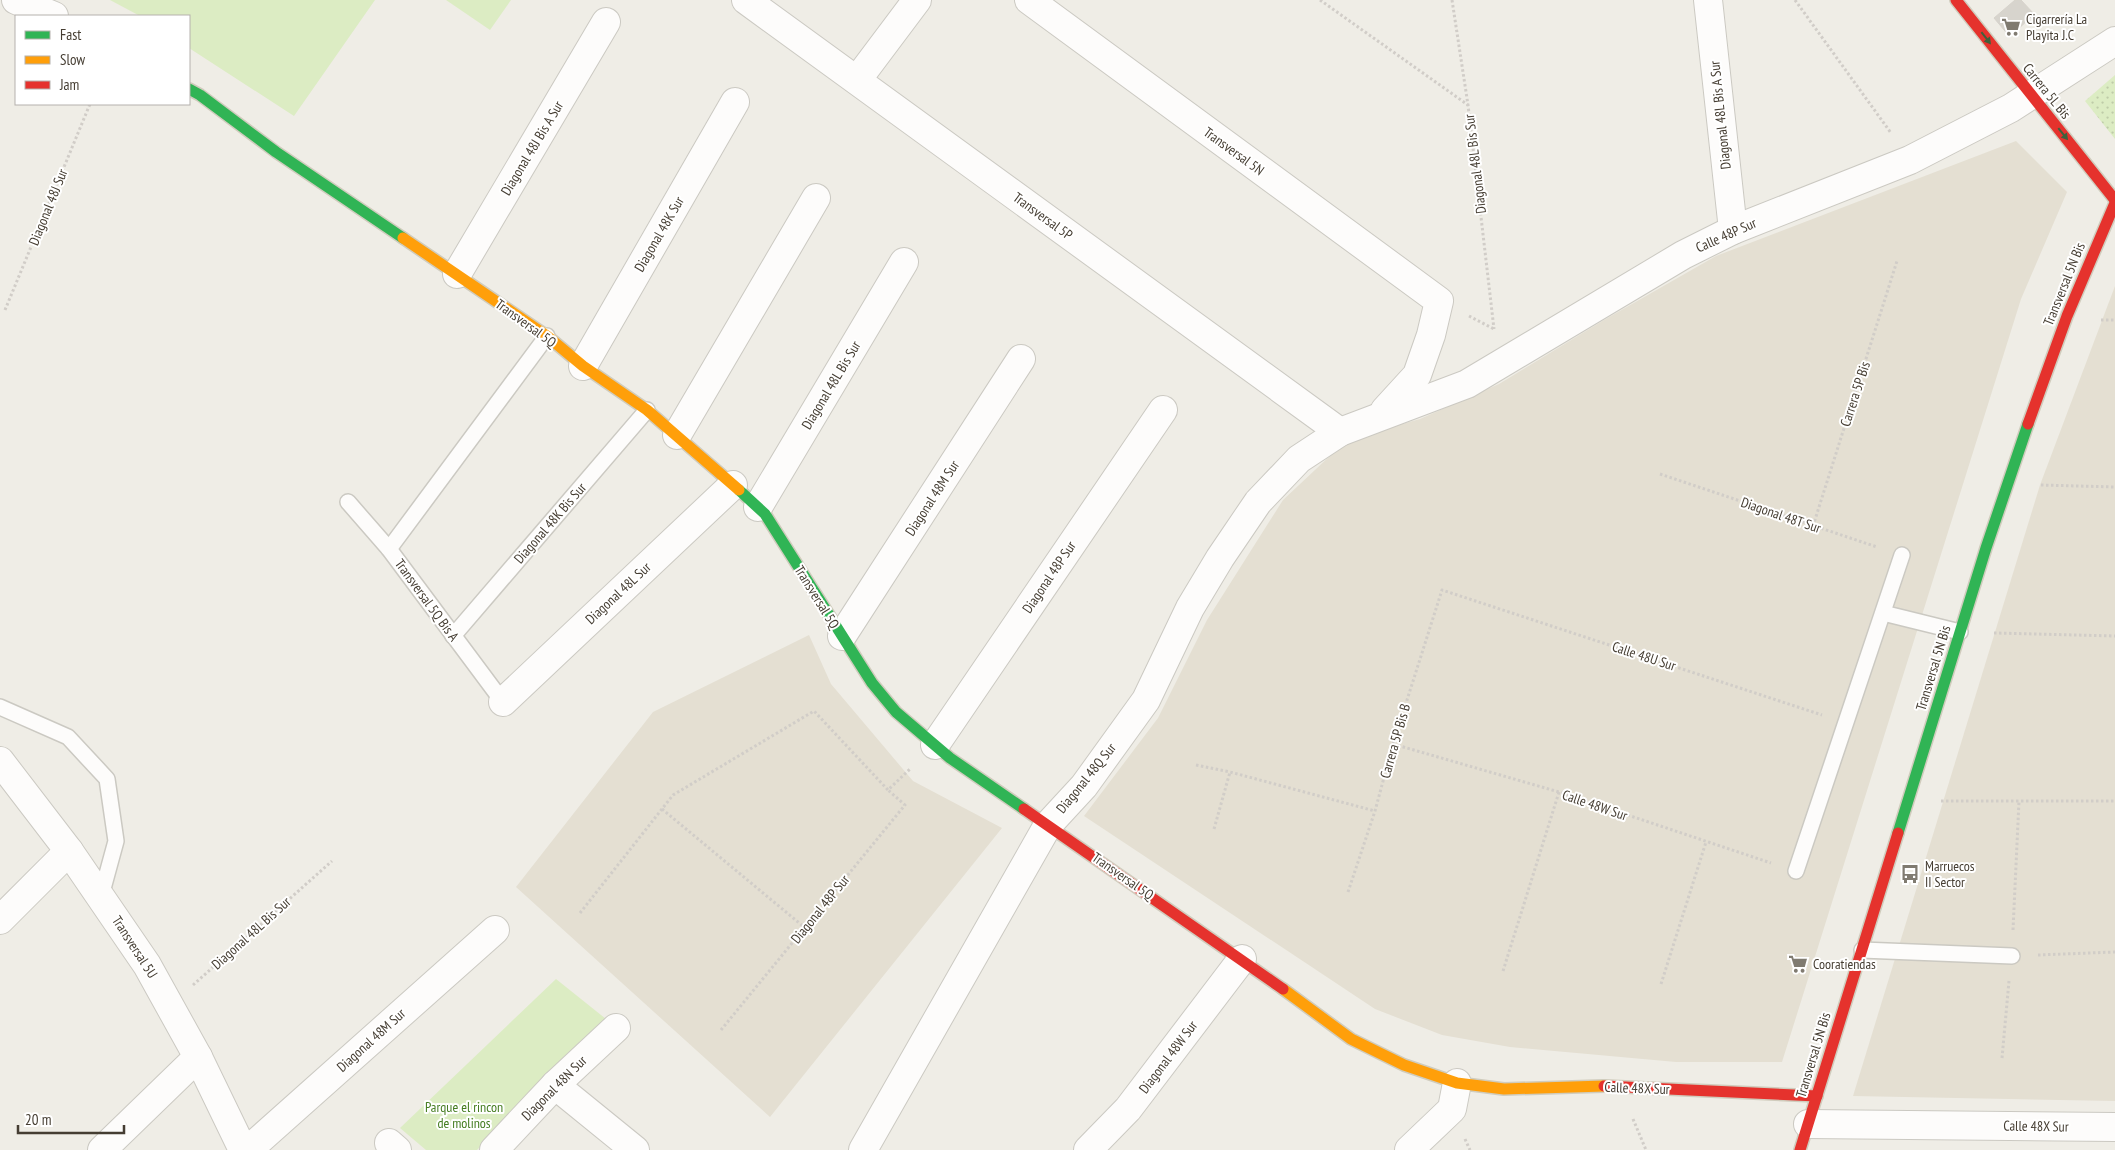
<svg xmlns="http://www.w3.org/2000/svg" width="2115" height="1150" font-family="'PT Sans Narrow',sans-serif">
	<defs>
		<pattern id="grass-dots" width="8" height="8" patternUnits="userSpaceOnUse" patternTransform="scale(1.25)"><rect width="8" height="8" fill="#dcecc3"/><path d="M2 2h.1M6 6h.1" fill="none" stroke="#becba8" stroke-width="1.8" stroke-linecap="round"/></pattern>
	</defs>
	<rect width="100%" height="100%" fill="#efede6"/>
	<g fill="#e4dfd2">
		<path d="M2016 141 2067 192 2021 299 1782 1062H1676L1510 1047 1442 1035 1375 1009 1084 816 1158 718 1207 620 1283 500 1348 439 1420 419 1499 384 1604 320 1716 256Z"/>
		<path d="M2115 286V1101L1853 1096 2040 485Z"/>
		<path d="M809 635 831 684 913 781 1002 828 770 1117 516 887 653 712Z"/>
	</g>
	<path fill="url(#grass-dots)" d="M2115 75V139L2085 101Z"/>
	<g fill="#dcecc3">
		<path d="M110 0H375L294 116 189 48V16H140Z"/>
		<path d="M446 0H511L490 30Z"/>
		<path d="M556 979 606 1019 477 1150H426L400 1128Z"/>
	</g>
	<path fill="#d7d4cd" stroke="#d7d3cc" d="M2015 0H2021L2034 14 2010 37 1994 18Z"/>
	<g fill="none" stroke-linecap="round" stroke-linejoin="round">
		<g stroke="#cbc9c2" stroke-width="18">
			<g id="lane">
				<path d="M348 502 389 549 503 702"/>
				<path d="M389 549 547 336"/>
				<path d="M1883 613 1960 632"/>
				<path d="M453 636 647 410"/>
				<path d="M0 707 68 737 107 779 116 841 101 896"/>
				<path d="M1796 871 1902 555"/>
				<path d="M1862 950 2012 956"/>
			</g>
		</g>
		<g stroke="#cbc9c2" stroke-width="30">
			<g id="street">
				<path d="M16 0 54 16"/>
				<path d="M746 0 1340 432"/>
				<path d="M1029 0 1439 301 1431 335 1417 375 1385 410"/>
				<path d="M1708 0 1733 230"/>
				<path d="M857 80 917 0"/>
				<path d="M457 274 606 22"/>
				<path d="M583 366 735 102"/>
				<path d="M677 435 816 198"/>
				<path d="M758 507 904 262"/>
				<path d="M842 636 1021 359"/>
				<path d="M503 702 733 485"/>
				<path d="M935 745 1163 410"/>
				<path d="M0 761 69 851 147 965 198 1057 243 1150"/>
				<path d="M0 920 69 851"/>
				<path d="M555 1085 635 1150"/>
				<path d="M1808 1124 2115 1127"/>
				<path d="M389 1143 397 1150"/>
				<path d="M102 1150 198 1057"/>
				<path d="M248 1150 495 930"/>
				<path d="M494 1150 555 1085 616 1028"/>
				<path d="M863 1150 1048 825 1084 786 1146 700 1190 608 1220 558 1258 502 1299 459 1340 432 1467 384 1683 255 1733 230 1910 160 2011 108 2115 41"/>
				<path d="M1088 1150 1128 1109 1242 959"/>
				<path d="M1409 1150 1452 1109 1457 1083"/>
			</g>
		</g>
		<g stroke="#d0ccbd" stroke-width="14">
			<g id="fast">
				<path d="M189 89 200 95 276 152 403 238"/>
				<path d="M739 490 765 514 872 683 896 712 950 758 1024 809"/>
				<path d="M1898 833 1986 548 2028 424"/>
			</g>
		</g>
		<g stroke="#d0ccbd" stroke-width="14">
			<g id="slow">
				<path d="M403 238 547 336 583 366 647 410 739 490"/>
				<path d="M1283 989 1351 1039 1404 1065 1457 1083 1504 1089 1604 1086"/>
			</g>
		</g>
		<g stroke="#d0ccbd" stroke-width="14">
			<g id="jam">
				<path d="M1956 0 2115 200"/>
				<path d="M2028 424 2067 316 2115 203"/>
				<path d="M1024 809 1283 989"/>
				<path d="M1604 1086 1817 1096"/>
				<path d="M1800 1150 1898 833"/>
			</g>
		</g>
		<g stroke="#d1cdc8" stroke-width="3" stroke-dasharray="2.5 2.5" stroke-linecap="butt">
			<path d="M1320 0 1468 105"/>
			<path d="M1452 0 1468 105 1494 329"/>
			<path d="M1795 0 1891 133"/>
			<path d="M5 310 90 104"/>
			<path d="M1469 316 1494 329"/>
			<path d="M2101 320H2115"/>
			<path d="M1660 474 1877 547"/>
			<path d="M2041 485 2115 487"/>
			<path d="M1813 526 1897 261"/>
			<path d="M1994 633 2115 636"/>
			<path d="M1393 744 1559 792 1771 863"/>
			<path d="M1196 765 1230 772 1375 811"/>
			<path d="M1941 801H2115"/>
			<path d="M662 809 804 927"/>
			<path d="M1214 829 1230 772"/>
			<path d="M1348 892 1375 811 1393 744 1442 590 1822 715"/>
			<path d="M580 913 673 795 814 711 888 790 911 768"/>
			<path d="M2013 930 2019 801"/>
			<path d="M2038 955 2115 952"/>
			<path d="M1503 971 1559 792"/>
			<path d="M1661 984 1706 842"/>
			<path d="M193 985 332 861"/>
			<path d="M721 1030 905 805 888 790"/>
			<path d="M2002 1058 2009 981"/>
			<path d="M1633 1119 1646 1150"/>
			<path d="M1465 1139 1470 1150"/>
		</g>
		<use href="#lane" stroke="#fdfcfb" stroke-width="15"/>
		<use href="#street" stroke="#fdfcfb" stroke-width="28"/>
		<use href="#fast" stroke="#30b455" stroke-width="11"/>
		<use href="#slow" stroke="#ff9f0a" stroke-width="11"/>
		<use href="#jam" stroke="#e5322d" stroke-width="11"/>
	</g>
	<defs><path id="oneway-solid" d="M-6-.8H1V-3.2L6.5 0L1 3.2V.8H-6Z" transform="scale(1.25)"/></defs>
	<g fill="#3f613c">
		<use href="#oneway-solid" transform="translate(1986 38) rotate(52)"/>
		<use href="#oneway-solid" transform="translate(2063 134) rotate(51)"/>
	</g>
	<defs>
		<g id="supermarket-bare" transform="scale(1.5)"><path d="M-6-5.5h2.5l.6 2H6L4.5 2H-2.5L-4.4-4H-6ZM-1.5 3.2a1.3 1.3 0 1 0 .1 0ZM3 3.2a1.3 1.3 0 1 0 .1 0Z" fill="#807b71" stroke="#fff" stroke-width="2.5" paint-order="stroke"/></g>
		<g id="bus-bare" transform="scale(1.5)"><path d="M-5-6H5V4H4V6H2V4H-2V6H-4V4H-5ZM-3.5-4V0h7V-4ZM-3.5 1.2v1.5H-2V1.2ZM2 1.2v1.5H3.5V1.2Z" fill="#807b71" stroke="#fff" stroke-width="2.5" paint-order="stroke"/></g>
	</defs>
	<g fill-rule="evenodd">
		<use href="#supermarket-bare" x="2011" y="27"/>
		<use href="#bus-bare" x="1910" y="874"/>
		<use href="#supermarket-bare" x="1798" y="964"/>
	</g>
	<g text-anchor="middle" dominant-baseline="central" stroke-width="4" stroke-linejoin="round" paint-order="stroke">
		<g font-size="14" fill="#453d32" stroke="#fff" text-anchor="start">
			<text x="2026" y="19">Cigarrería La<tspan x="2026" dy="16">Playita J.C</tspan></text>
			<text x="1925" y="866">Marruecos<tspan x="1925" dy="16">II Sector</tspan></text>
			<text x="1813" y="964">Cooratiendas</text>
		</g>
		<g font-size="14" fill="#453d32" stroke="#fff">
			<text transform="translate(2047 91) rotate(51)">Carrera 5L Bis</text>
			<text transform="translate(1720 115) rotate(-96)">Diagonal 48L Bis A Sur</text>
			<text transform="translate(532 148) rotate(-59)">Diagonal 48J Bis A Sur</text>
			<text transform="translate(1234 151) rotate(36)">Transversal 5N</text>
			<text transform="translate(1475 164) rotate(-97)">Diagonal 48L Bis Sur</text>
			<text transform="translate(48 207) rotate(-68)">Diagonal 48J Sur</text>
			<text transform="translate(1043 216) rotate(36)">Transversal 5P</text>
			<text transform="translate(659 234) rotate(-60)">Diagonal 48K Sur</text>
			<text transform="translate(1726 235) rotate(-24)">Calle 48P Sur</text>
			<text transform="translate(2064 284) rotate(-68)">Transversal 5N Bis</text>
			<text transform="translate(526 323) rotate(36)">Transversal 5Q</text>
			<text transform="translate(831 385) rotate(-59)">Diagonal 48L Bis Sur</text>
			<text transform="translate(1855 394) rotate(-72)">Carrera 5P Bis</text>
			<text transform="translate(932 498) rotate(-57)">Diagonal 48M Sur</text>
			<text transform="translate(1781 515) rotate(19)">Diagonal 48T Sur</text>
			<text transform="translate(550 523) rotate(-49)">Diagonal 48K Bis Sur</text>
			<text transform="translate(1049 577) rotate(-56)">Diagonal 48P Sur</text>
			<text transform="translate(618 593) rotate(-43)">Diagonal 48L Sur</text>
			<text transform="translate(817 597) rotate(58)">Transversal 5Q</text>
			<text transform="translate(427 600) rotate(54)">Transversal 5Q Bis A</text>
			<text transform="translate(1644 656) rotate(18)">Calle 48U Sur</text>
			<text transform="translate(1933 668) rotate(-73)">Transversal 5N Bis</text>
			<text transform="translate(1395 741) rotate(-74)">Carrera 5P Bis B</text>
			<text transform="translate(1086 778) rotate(-51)">Diagonal 48Q Sur</text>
			<text transform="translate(1595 805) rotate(19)">Calle 48W Sur</text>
			<text transform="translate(1123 876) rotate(35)">Transversal 5Q</text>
			<text transform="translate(820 909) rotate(-51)">Diagonal 48P Sur</text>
			<text transform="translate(251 933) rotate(-42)">Diagonal 48L Bis Sur</text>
			<text transform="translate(135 947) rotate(57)">Transversal 5U</text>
			<text transform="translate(371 1040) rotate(-42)">Diagonal 48M Sur</text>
			<text transform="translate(1813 1055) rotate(-73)">Transversal 5N Bis</text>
			<text transform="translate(1168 1057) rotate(-53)">Diagonal 48W Sur</text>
			<text transform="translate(554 1088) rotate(-45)">Diagonal 48N Sur</text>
			<text transform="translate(1637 1088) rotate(2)">Calle 48X Sur</text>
			<text transform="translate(2036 1126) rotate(1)">Calle 48X Sur</text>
		</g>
		<g font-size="14" fill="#447c20" stroke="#fff">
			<text x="464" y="1107">Parque el rincon<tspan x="464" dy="16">de molinos</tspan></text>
		</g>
	</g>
	<rect x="15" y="15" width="175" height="90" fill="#ffffff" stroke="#b5b1ad"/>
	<rect x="25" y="31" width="25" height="8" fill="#30b455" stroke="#b5b1ad"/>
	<text x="60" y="40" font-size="15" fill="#453d32">Fast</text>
	<rect x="25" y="56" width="25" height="8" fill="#ff9f0a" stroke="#b5b1ad"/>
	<text x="60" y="65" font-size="15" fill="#453d32">Slow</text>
	<rect x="25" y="81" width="25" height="8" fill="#e5322d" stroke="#b5b1ad"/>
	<text x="60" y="90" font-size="15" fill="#453d32">Jam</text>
	<path d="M18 1125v8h106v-8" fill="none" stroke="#453d32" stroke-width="2.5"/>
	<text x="25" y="1125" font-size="15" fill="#453d32" stroke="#ffffff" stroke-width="4" paint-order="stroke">20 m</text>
</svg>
